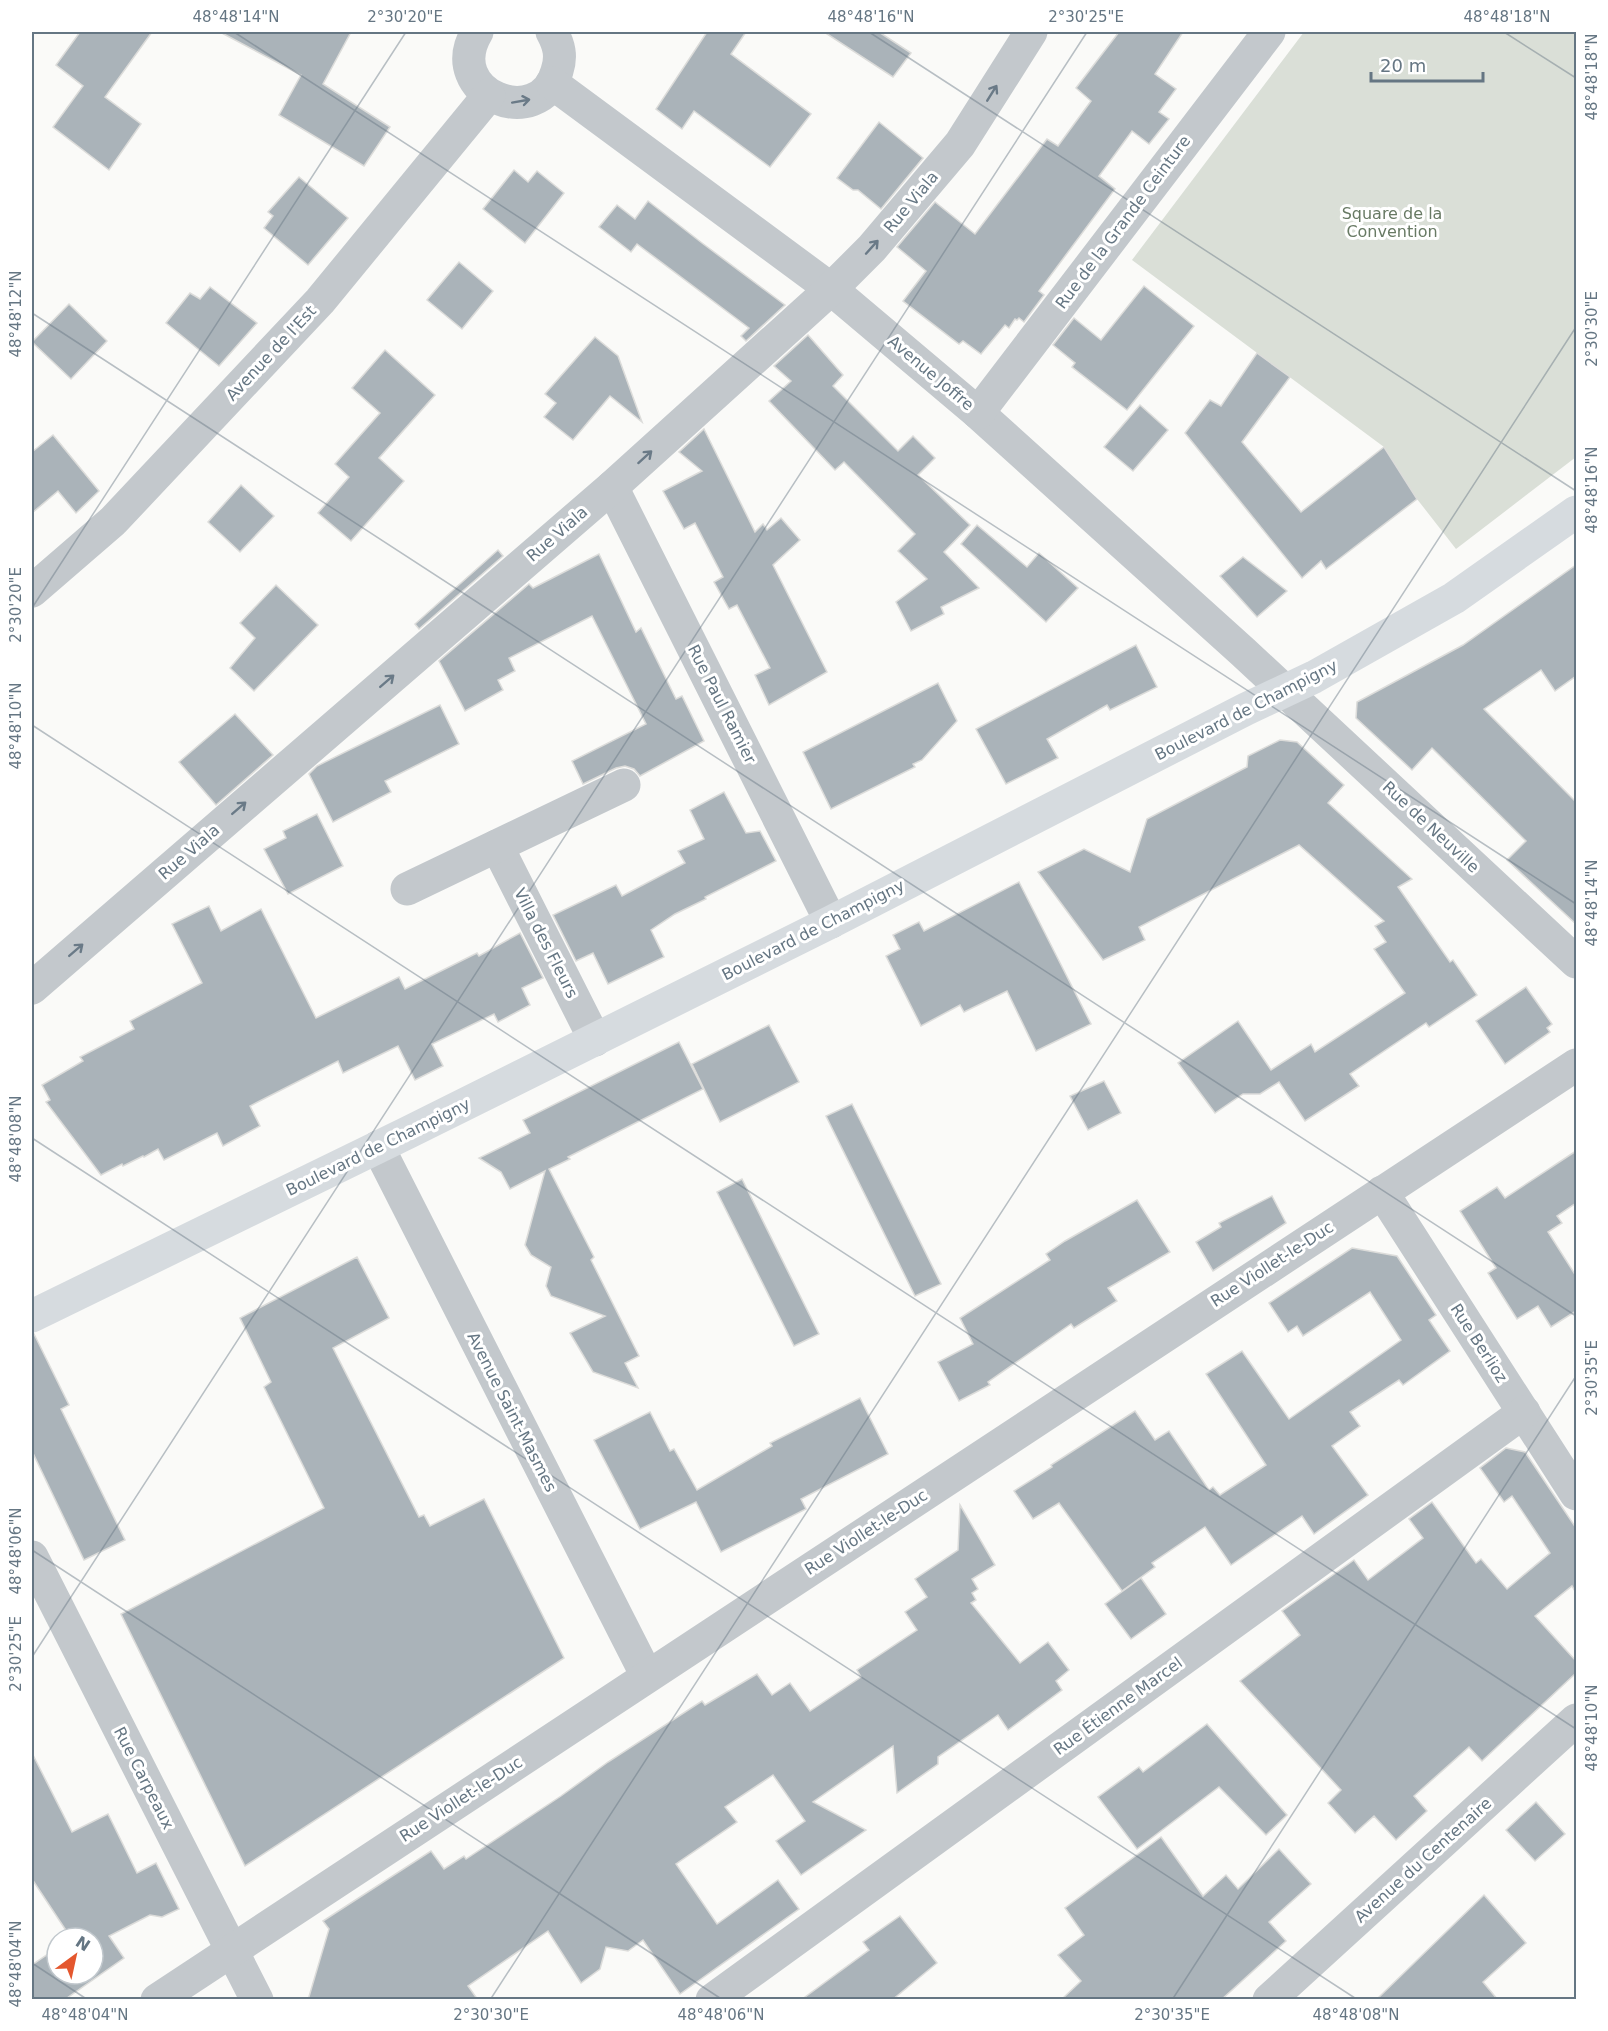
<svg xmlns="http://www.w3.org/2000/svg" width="1608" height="2031" font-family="'DejaVu Sans',sans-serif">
	<rect width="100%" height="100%" fill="#fafaf8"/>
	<path fill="#dadfd7" d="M1304 32H1576V457L1456 549 1417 499 1384 447 1132 260Z"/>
	<g fill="#aab3b9" stroke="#dcdcda" stroke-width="1.5">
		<path d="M80 32H152L105 97 141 124 109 170 53 127 83 86 56 65Z"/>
		<path d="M220 32H351L323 84 390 127 364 166 279 115 301 75Z"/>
		<path d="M707 32H746L731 54 811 114 770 167 694 111 682 129 656 109Z"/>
		<path d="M824 32H879L911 53 893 77Z"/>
		<path d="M1119 32H1183L1155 74 1176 89 1159 112 1169 119 1149 144 1132 131 1099 176 1115 189 1039 291 1044 295 1024 322 1019 318 1017 320 1015 319 1009 328 1005 325 981 354 963 341 959 344 903 301 926 271 897 247 935 202 975 234 1047 139 1058 146 1091 101 1076 88Z"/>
		<path d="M879 122 923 158 881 209 858 190H853L837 178Z"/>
		<path d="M514 170 528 182 537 171 564 193 525 243 483 209Z"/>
		<path d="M299 177 348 218 308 265 264 228 273 216 268 212Z"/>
		<path d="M648 201 702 243 785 305 746 341 741 336 749 328 637 244 631 252 599 227 617 205 635 219Z"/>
		<path d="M459 262 493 291 462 329 427 300Z"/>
		<path d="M1144 286 1194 326 1127 410 1072 367 1075 363 1053 345 1074 318 1101 340Z"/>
		<path d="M210 287 257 323 219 366 166 323 190 293 200 299Z"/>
		<path d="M69 304 107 341 71 379 32 342Z"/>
		<path d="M808 335 843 375 833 386 898 451 913 436 935 458 918 475 970 525 944 552 979 588 941 607 944 614 911 631 896 602 927 579 898 551 915 534 844 462 835 470 769 401 791 381 774 366Z"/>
		<path d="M595 337 618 356 642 422 610 396 573 440 544 417 556 403 545 394Z"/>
		<path d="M385 350 435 395 379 458 404 481 351 541 318 513 349 477 335 464 380 413 352 388Z"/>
		<path d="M1257 353 1290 377 1242 442 1301 512 1384 447 1417 499 1326 569 1321 561 1302 578 1185 433 1210 400 1221 406Z"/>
		<path d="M1140 405 1168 430 1133 471 1104 447Z"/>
		<path d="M704 429 755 532 763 524 767 530 781 518 800 540 773 565 827 672 769 705 755 675 770 668 737 605 729 609 714 582 723 577 695 523 684 529 663 491 702 471 679 452Z"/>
		<path d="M53 435 99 491 76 513 58 491 32 513V452Z"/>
		<path d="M241 485 274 516 240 552 208 522Z"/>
		<path d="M977 525 1027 567 1039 553 1078 588 1046 622 961 544Z"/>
		<path d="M498 550 503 556 419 629 415 624Z"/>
		<path d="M599 554 636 632 641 628 676 699 682 696 704 741 640 776 634 769 625 766 616 768 583 784 572 761 646 724 592 616 509 658 515 671 498 680 503 690 465 711 439 661 529 584 533 588Z"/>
		<path d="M1243 557 1287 591 1257 617 1220 576Z"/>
		<path d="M1576 565V676L1555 691 1541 670 1484 709 1576 802V924L1507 860 1526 841 1432 748 1412 770 1356 718 1357 702 1463 645Z"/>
		<path d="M276 585 318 625 254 691 230 668 255 638 240 623Z"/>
		<path d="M1136 645 1157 687 1110 710 1107 705 1047 739 1058 758 1006 784 976 729Z"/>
		<path d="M938 683 957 721 922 760 913 764 915 767 831 809 803 752Z"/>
		<path d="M440 705 459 744 385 781 391 792 333 822 309 774 317 766Z"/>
		<path d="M235 714 273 755 216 805 179 762Z"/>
		<path d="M1280 740 1297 742 1344 785 1328 803 1412 879 1398 887 1450 962 1453 960 1477 995 1429 1027 1426 1023 1350 1074 1359 1086 1305 1121 1279 1082 1260 1094H1243L1215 1113 1178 1063 1238 1021 1271 1070 1311 1044 1315 1052 1405 993 1374 949 1386 942 1375 926 1384 921 1299 845 1139 927 1145 940 1103 960 1038 872 1084 849 1130 872 1147 819 1247 767 1248 756Z"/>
		<path d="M724 792 746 833 760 831 776 861 705 897 706 899 675 914 651 930 664 957 608 984 593 953 576 961 553 915 616 885 622 896 685 863 678 851 704 839 690 810Z"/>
		<path d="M317 814 343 866 288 894 264 849 286 838 283 831Z"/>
		<path d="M1019 882 1091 1024 1036 1051 1007 991 964 1012 960 1005 921 1026 886 956 900 949 893 935 919 922 924 931Z"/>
		<path d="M209 906 221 931 261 909 316 1018 399 977 405 989 477 953 479 956 520 933 543 978 522 988 530 1005 498 1022 494 1014 432 1044 443 1066 415 1080 398 1046 343 1073 338 1061 250 1106 260 1126 223 1146 217 1133 164 1160 158 1149 144 1157 143 1156 123 1166 122 1164 101 1175 46 1102 50 1100 42 1085 83 1061 80 1057 134 1029 130 1021 202 983 172 924Z"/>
		<path d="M1526 987 1552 1024 1547 1028 1550 1032 1505 1064 1476 1021Z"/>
		<path d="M769 1025 799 1082 720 1122 692 1064Z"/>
		<path d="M679 1042 703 1089 568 1157 570 1159 549 1169 594 1257 591 1260 639 1356 625 1363 638 1388 593 1372 570 1333 605 1316 551 1296 546 1286 551 1267 531 1255 525 1245 545 1171 510 1189 501 1172 479 1158 530 1133 523 1120Z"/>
		<path d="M1104 1081 1121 1113 1088 1130 1070 1096Z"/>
		<path d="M852 1104 941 1284 915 1296 826 1116Z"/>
		<path d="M1576 1151V1203L1557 1216 1562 1223 1548 1232 1576 1276V1311L1551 1327 1538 1306 1517 1319 1488 1273 1496 1268 1460 1211 1497 1187 1505 1198Z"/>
		<path d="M742 1179 819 1334 794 1346 717 1192Z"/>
		<path d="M1272 1196 1286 1223 1213 1271 1196 1242 1221 1227 1219 1223Z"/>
		<path d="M1137 1200 1170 1252 1108 1288 1117 1301 1074 1328 1071 1324 988 1382 990 1385 959 1401 938 1362 973 1344 960 1318 1050 1260 1046 1254 1065 1241Z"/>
		<path d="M1352 1248 1397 1256 1436 1315 1429 1320 1450 1351 1403 1385 1399 1380 1350 1412 1360 1426 1332 1446 1368 1495 1314 1534 1302 1516 1231 1565 1205 1527 1152 1563 1155 1567 1122 1591 1059 1503 1033 1519 1014 1491 1052 1467 1051 1465 1135 1411 1155 1440 1169 1431 1209 1490 1213 1487 1220 1495 1266 1465 1206 1374 1242 1351 1289 1419 1401 1340 1370 1292 1303 1336 1297 1326 1288 1332 1269 1303Z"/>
		<path d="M357 1257 389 1318 333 1348 419 1517 424 1515 430 1526 484 1499 564 1658 245 1866 121 1614 324 1508 264 1387 271 1382 240 1318Z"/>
		<path d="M34 1334 69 1405 61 1409 125 1540 84 1560 32 1451V1335Z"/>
		<path d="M860 1398 888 1454 801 1499 806 1509 721 1552 696 1502 640 1529 594 1440 650 1412 670 1451 674 1449 697 1490 772 1446 770 1443Z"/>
		<path d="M1506 1448 1525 1452 1576 1528V1593L1572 1586 1535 1616 1576 1661V1673L1482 1761 1469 1747 1414 1796 1427 1811 1396 1840 1374 1816 1355 1833 1328 1803 1341 1790 1240 1681 1300 1635 1282 1611 1354 1560 1368 1580 1423 1538 1409 1519 1432 1502 1476 1563 1481 1559 1507 1589 1550 1553 1512 1496 1504 1502 1480 1468Z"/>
		<path d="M960 1505 995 1565 972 1579 978 1589 972 1593 976 1600 971 1603 1020 1663 1048 1642 1069 1670 1056 1681 1062 1690 1008 1730 998 1715 938 1757V1764L897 1793 893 1746 813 1802 866 1830 801 1875 776 1841 805 1821 773 1775 725 1807 737 1822 676 1864 717 1924 778 1880 799 1909 680 1994 643 1940 628 1951 606 1947 600 1969 581 1983 548 1931 468 1986 478 2000H308L329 1929 323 1921 431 1851 444 1869 464 1856 466 1859 561 1796 608 1762 702 1701 705 1705 757 1674 772 1695 790 1683 810 1711 861 1677 857 1670 917 1630 905 1612 927 1597 915 1579 958 1550Z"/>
		<path d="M1141 1578 1166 1614 1131 1639 1105 1604Z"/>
		<path d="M1207 1724 1287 1815 1266 1835 1219 1787 1137 1849 1098 1797 1139 1767 1143 1772Z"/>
		<path d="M32 1753 72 1832 108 1814 137 1873 156 1863 179 1909 162 1917 150 1915 109 1936 124 1958 64 2000H32V1965L57 1948V1974H93V1938H71L32 1879Z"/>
		<path d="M1536 1802 1565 1834 1535 1861 1506 1830Z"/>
		<path d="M1161 1837 1203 1896 1226 1875 1238 1889 1279 1849 1311 1884 1269 1922 1286 1941 1221 2000H1061L1081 1981 1058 1955 1084 1935 1065 1908Z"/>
		<path d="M1484 1895 1526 1943 1483 1982 1498 2000H1376Z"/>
		<path d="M900 1916 937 1963 892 2000H801L869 1950 863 1942Z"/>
	</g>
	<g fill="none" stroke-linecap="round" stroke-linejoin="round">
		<g stroke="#c3c8cc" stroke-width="33">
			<path d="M477 32C440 94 540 133 557 71 562 56 559 45 552 32"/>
			<path d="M552 83 831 289 978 413 1243 652 1576 962"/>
			<path d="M978 413 1269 32"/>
			<path d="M612 487 831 922"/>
			<path d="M32 591 113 521 320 301 489 95"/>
			<path d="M497 846 595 1040"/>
			<path d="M407 889 624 785"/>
			<path d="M32 988 612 487 831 289 872 248 960 144 1031 32"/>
			<path d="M378 1147 647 1676"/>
			<path d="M1382 1192 1576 1494"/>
			<path d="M32 1557 257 2000"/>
			<path d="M157 2000 1576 1065"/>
			<path d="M712 2000 1524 1412"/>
			<path d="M1269 2000 1576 1720"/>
		</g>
		<path stroke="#d6dbdf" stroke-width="33" d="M32 1316 409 1132 831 922 1246 709 1314 677 1454 598 1576 512"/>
	</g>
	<defs><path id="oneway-shaft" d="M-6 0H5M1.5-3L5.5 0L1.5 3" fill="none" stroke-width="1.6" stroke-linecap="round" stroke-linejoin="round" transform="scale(1.5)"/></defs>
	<g stroke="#6a7a87">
		<use href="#oneway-shaft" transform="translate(992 93) rotate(-58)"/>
		<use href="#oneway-shaft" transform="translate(521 101) rotate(-10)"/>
		<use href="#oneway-shaft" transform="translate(872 247) rotate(-48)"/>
		<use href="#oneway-shaft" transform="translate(645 457) rotate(-42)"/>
		<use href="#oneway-shaft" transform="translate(387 681) rotate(-41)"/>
		<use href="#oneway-shaft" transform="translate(239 808) rotate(-41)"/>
		<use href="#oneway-shaft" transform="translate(76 950) rotate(-41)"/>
	</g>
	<path fill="none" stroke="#657683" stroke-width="1.5" stroke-opacity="0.45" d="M234 32 1576 904M869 32 1576 491M1504 32 1576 78M32 313 1576 1316M32 608 406 32M32 725 1576 1729M32 1138 1358 2000M32 1550 723 2000M32 1657 1087 32M32 1963 88 2000M490 2000 1576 327M1172 2000 1576 1376"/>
	<g text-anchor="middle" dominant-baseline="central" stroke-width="6" stroke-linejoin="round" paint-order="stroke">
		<g font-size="16" fill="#657683" stroke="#fff">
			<text transform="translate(911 202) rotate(-50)">Rue Viala</text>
			<text transform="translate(1123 222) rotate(-53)">Rue de la Grande Ceinture</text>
			<text transform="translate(271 353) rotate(-47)">Avenue de l'Est</text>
			<text transform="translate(931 373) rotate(40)">Avenue Joffre</text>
			<text transform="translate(557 534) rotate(-41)">Rue Viala</text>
			<text transform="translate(722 704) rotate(63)">Rue Paul Ramier</text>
			<text transform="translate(1246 710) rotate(-27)">Boulevard de Champigny</text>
			<text transform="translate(1431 827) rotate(43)">Rue de Neuville</text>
			<text transform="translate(189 852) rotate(-41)">Rue Viala</text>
			<text transform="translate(813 930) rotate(-27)">Boulevard de Champigny</text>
			<text transform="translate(546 943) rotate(63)">Villa des Fleurs</text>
			<text transform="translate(378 1147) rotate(-26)">Boulevard de Champigny</text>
			<text transform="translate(1272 1264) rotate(-33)">Rue Viollet-le-Duc</text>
			<text transform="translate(1479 1343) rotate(57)">Rue Berlioz</text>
			<text transform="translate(512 1412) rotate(63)">Avenue Saint-Masmes</text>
			<text transform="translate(866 1532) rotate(-33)">Rue Viollet-le-Duc</text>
			<text transform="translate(1118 1706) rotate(-36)">Rue Étienne Marcel</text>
			<text transform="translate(144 1778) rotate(63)">Rue Carpeaux</text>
			<text transform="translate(461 1799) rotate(-33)">Rue Viollet-le-Duc</text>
			<text transform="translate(1423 1860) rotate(-42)">Avenue du Centenaire</text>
		</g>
		<g font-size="16" fill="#687a64" stroke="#fff">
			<text x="1392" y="213">Square de la<tspan x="1392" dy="18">Convention</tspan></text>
		</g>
	</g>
	<rect width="1608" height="2031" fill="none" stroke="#ffffff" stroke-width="66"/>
	<g transform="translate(75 1956) rotate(33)"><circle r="28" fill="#ffffff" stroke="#c1c8cd" stroke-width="1.5"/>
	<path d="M0-4.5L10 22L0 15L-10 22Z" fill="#e4572e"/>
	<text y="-9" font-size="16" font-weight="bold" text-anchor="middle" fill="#657683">N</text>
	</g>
	<path d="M1371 72v9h112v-9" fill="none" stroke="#657683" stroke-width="3"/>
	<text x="1380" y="72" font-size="18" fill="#657683" stroke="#ffffff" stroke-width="4.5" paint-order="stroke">20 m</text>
	<rect x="33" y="33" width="1542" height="1965" fill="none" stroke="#657683" stroke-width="2"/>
	<g font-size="15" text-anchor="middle" fill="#657683">
		<text x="236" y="22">48°48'14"N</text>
		<text x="405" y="22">2°30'20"E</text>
		<text x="871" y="22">48°48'16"N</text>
		<text x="1086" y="22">2°30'25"E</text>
		<text x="1507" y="22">48°48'18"N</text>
		<text transform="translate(1592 77) rotate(-90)" y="5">48°48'18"N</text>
		<text transform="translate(16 314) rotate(-90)" y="5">48°48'12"N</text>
		<text transform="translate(1592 329) rotate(-90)" y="5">2°30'30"E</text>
		<text transform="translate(1592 490) rotate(-90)" y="5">48°48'16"N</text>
		<text transform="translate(16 605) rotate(-90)" y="5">2°30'20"E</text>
		<text transform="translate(16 726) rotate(-90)" y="5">48°48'10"N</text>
		<text transform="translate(1592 903) rotate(-90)" y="5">48°48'14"N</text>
		<text transform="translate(16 1139) rotate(-90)" y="5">48°48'08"N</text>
		<text transform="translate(1592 1378) rotate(-90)" y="5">2°30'35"E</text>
		<text transform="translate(16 1551) rotate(-90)" y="5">48°48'06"N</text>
		<text transform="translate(16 1654) rotate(-90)" y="5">2°30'25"E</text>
		<text transform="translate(1592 1728) rotate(-90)" y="5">48°48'10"N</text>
		<text transform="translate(16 1964) rotate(-90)" y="5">48°48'04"N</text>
		<text x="85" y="2020">48°48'04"N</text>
		<text x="491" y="2020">2°30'30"E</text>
		<text x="721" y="2020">48°48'06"N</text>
		<text x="1172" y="2020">2°30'35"E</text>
		<text x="1356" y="2020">48°48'08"N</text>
	</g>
</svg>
